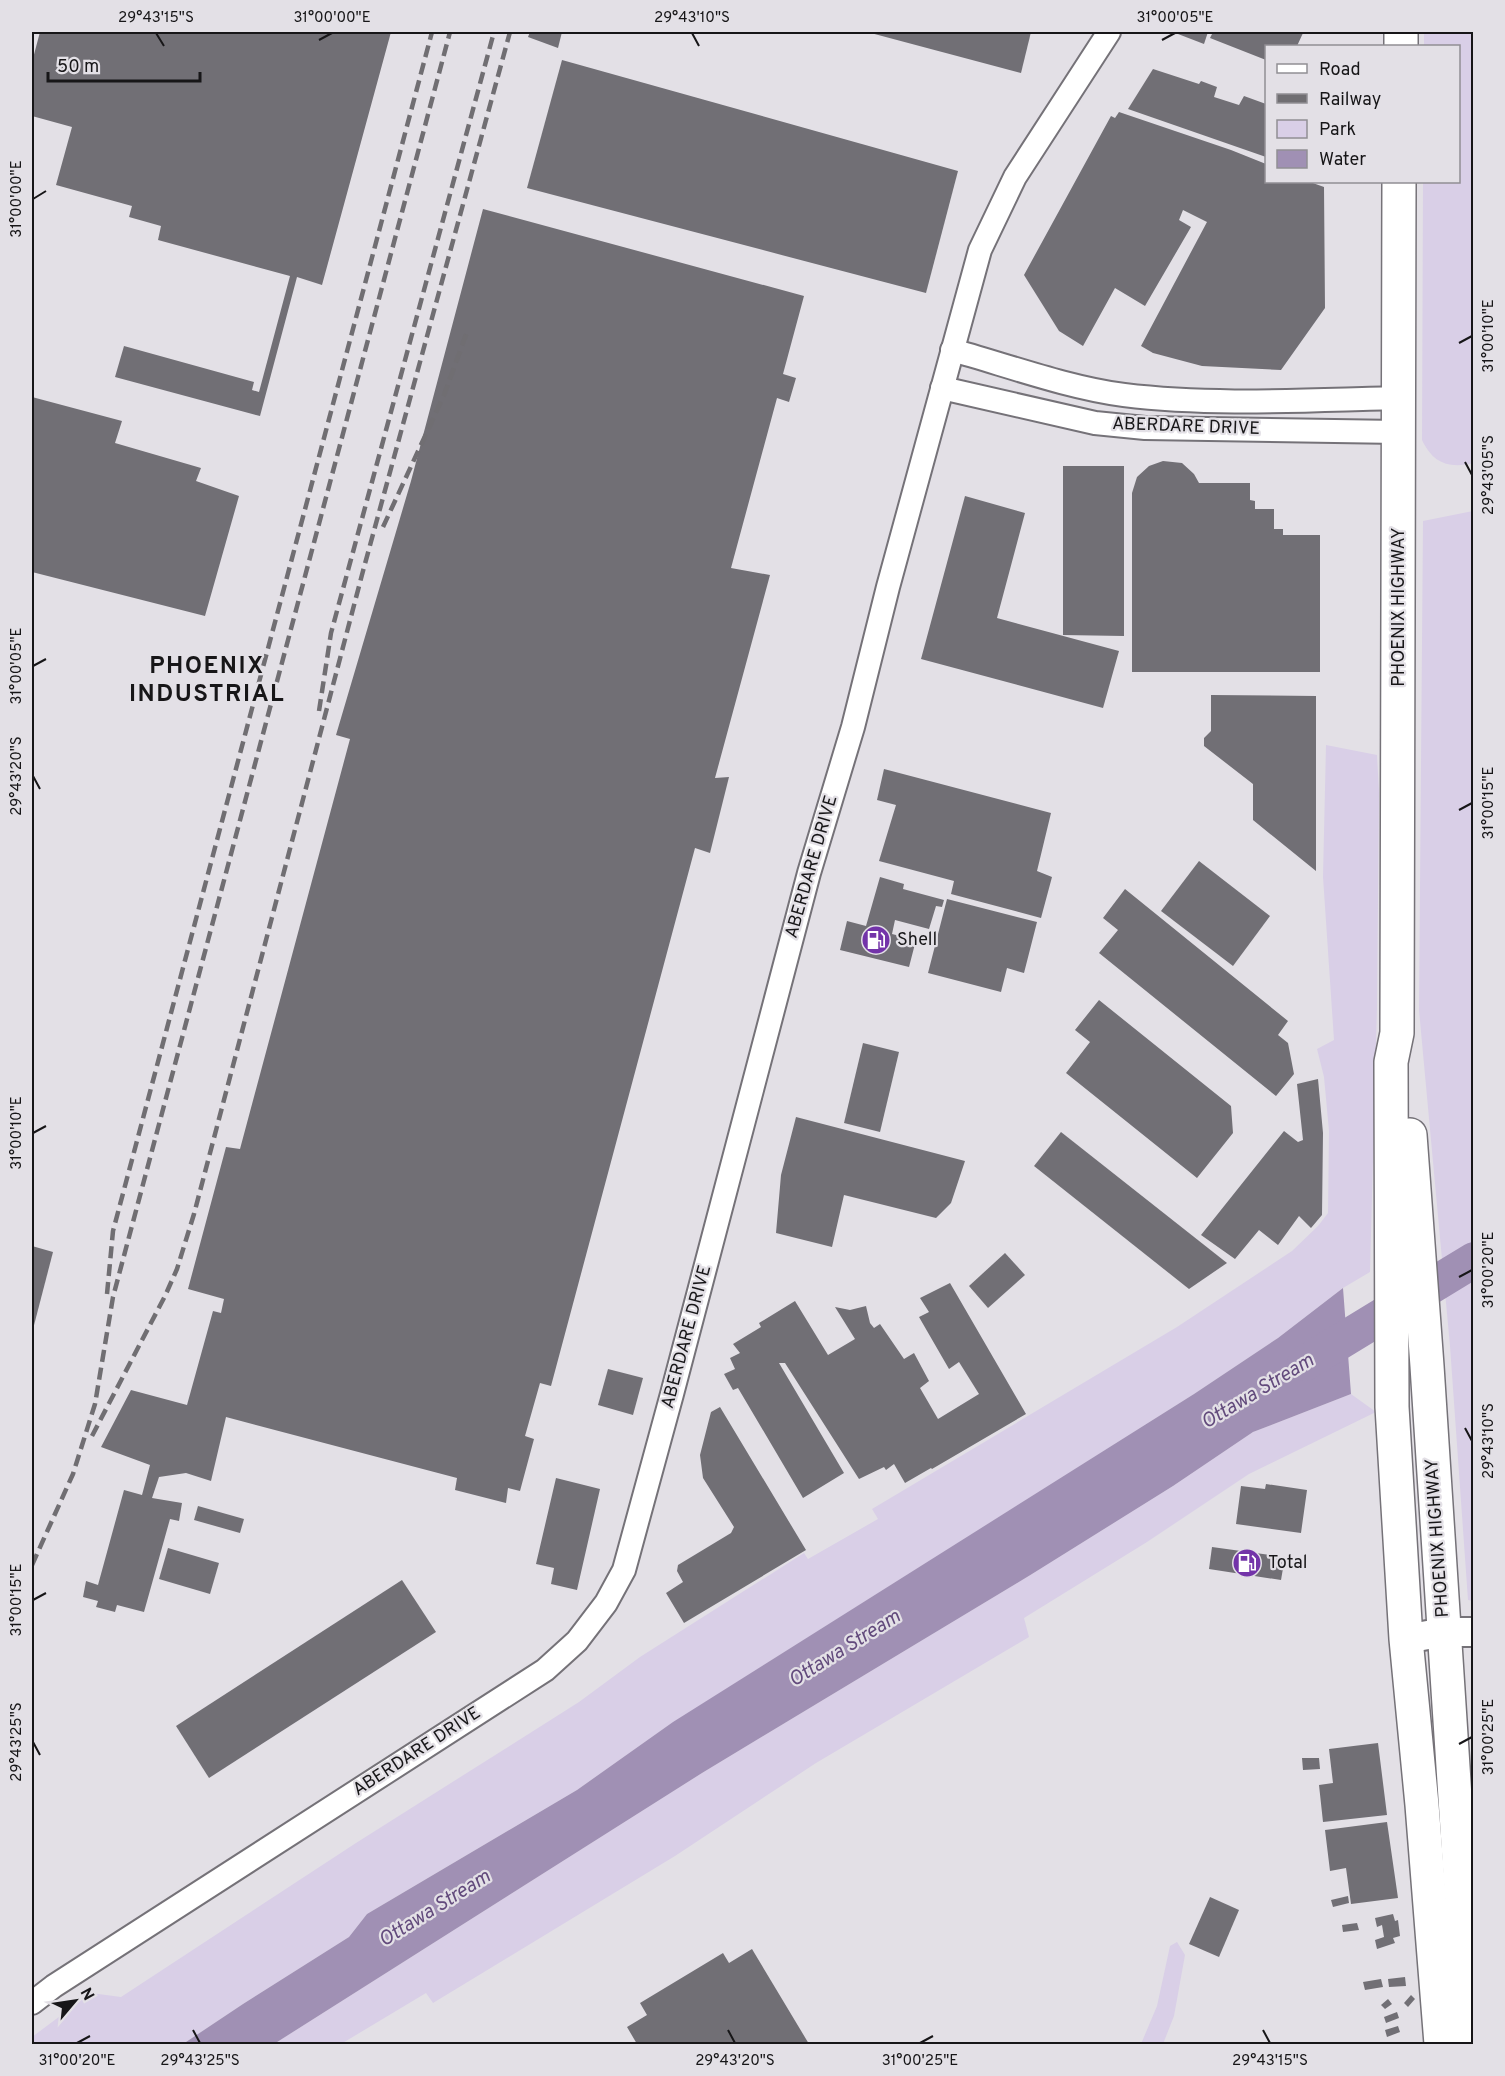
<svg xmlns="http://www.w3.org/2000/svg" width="1505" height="2076" font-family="Overpass,sans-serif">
	<rect width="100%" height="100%" fill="#e3e0e6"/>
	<g fill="#d9cfe7">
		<path d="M1424 32H1473L1474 463C1448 469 1433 463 1422 440L1423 182H1458V46H1424Z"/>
		<path d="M1473 511H1474L1473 1601 1468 1600 1450 1346 1419 1010 1423 521Z"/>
		<path d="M1326 745 1377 755 1379 792 1377 1008 1370 1272 1343 1288 1278 1338 1194 1394 669 1725 577 1790 367 1914 349 1937 243 2004 183 2044H32V2037L91 1993 121 1997 356 1843 579 1702 640 1657 804 1553 808 1559 878 1519 872 1509 1177 1327 1292 1251 1318 1226 1328 1213 1329 1131 1324 1077 1317 1049 1334 1040 1323 877Z"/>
		<path d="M1351 1394 1376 1412 1249 1474 1147 1542 1024 1618 1029 1637 816 1763 675 1856 433 2003 426 1993 341 2044H274L702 1773 1032 1574 1173 1486 1253 1432Z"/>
		<path d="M1177 1942 1185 1955 1174 2016 1163 2044H1141L1157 2006 1170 1946Z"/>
	</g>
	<path fill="#a090b4" d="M1343 1288 1351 1394 1253 1432 1173 1486 1032 1574 702 1773 274 2044H183L243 2004 349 1937 367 1914 577 1790 673 1722 1194 1394 1278 1338Z"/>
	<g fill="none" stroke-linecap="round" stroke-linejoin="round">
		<path stroke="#a090b4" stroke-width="36" d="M1305 1363 1474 1260"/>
	</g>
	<g fill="#716f75">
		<path d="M40 32H391L322 285 297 277 260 416 115 377 124 346 254 382 252 390 259 392 290 276 158 240 161 226 129 217 132 206 56 185 72 127 32 116V62Z"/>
		<path d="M530 32H562L558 48 528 37Z"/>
		<path d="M867 32H1031L1021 73Z"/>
		<path d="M1179 32H1208L1204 44 1178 34Z"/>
		<path d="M1213 32H1299L1303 33 1297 46H1266V60L1210 38Z"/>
		<path d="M562 60 958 171 926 293 527 188Z"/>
		<path d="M1153 69 1199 84 1201 81 1217 87 1214 97 1239 105 1244 96 1266 104V157L1128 109Z"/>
		<path d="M1119 112 1231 150 1266 164V182H1310L1324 187 1325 308 1281 370 1202 366 1153 353 1141 346 1207 222 1183 210 1179 220 1191 227 1145 306 1115 288 1083 346 1059 331 1024 275 1111 116 1115 118Z"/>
		<path d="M483 209 804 296 783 374 796 378 789 402 777 398 731 568 770 575 715 778 729 777 710 853 695 848 551 1386 540 1383 525 1436 534 1439 520 1491 508 1488 506 1503 455 1490 457 1478 226 1417 211 1481 186 1473 159 1477 152 1498 182 1503 179 1521 170 1519 144 1612 117 1605 115 1612 96 1607 98 1601 83 1597 86 1581 98 1585 124 1490 142 1495 150 1465 101 1447 131 1390 187 1405 213 1311 221 1313 224 1299 188 1289 226 1147 240 1149 350 739 336 735 411 481Z"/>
		<path d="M32 397 122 421 115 443 201 468 196 481 239 496 205 616 32 572Z"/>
		<path d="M1163 461 1182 463 1194 474 1199 483H1250V500L1255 501V509H1274V529H1283V535H1320V672H1132V493L1137 477 1149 466Z"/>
		<path d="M1063 466H1124V636L1063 635Z"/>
		<path d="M965 496 1025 513 997 618 1119 651 1103 708 921 659Z"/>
		<path d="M1211 695 1316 696V871L1253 820V784L1204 746V738L1211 731Z"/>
		<path d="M884 769 1051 813 1037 871 1052 877 1041 918 951 894 954 881 879 861 896 805 877 800Z"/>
		<path d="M1199 861 1270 916 1233 966 1161 911Z"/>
		<path d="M880 877 904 884 903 889 944 900 942 907 936 906 929 929 895 920 892 934 916 940 909 967 840 950 847 921 866 926Z"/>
		<path d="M1125 889 1288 1021 1278 1035 1288 1043 1294 1074 1276 1096 1099 953 1118 930 1103 918Z"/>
		<path d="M947 899 1037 922 1024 973 1007 968 1001 992 928 973Z"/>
		<path d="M1099 1000 1231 1106 1233 1133 1197 1178 1066 1073 1090 1042 1075 1030Z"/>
		<path d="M863 1043 899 1052 880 1132 844 1123Z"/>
		<path d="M1318 1079 1323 1133 1322 1215 1311 1228 1299 1216 1278 1245 1259 1230 1235 1259 1201 1235 1284 1131 1298 1142 1303 1140 1297 1084Z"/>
		<path d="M796 1117 965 1161 951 1203 936 1218 844 1195 832 1247 776 1233 781 1175Z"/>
		<path d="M1061 1132 1227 1263 1189 1289 1034 1166Z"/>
		<path d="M32 1246 53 1252 32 1333Z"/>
		<path d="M1005 1253 1025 1275 988 1308 969 1286Z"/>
		<path d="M950 1283 1026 1414 932 1469 931 1468 905 1483 894 1464 886 1470 884 1467 859 1479 785 1363H779L844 1473 803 1498 738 1388 733 1390 724 1374 735 1369 730 1358 740 1353 733 1344 761 1327 759 1323 795 1301 828 1355 855 1339 835 1307 850 1310 866 1306 870 1323 874 1328 880 1324 904 1359 914 1353 929 1381 920 1388 938 1419 979 1394 959 1362 949 1369 919 1317 929 1312 920 1298Z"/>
		<path d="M608 1369 643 1378 633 1415 598 1405Z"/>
		<path d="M720 1407 806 1550 684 1623 666 1593 683 1582 677 1571 678 1565 731 1533 734 1527 703 1478 700 1455 711 1412Z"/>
		<path d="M556 1478 600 1489 577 1590 551 1584 554 1568 536 1564Z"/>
		<path d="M1266 1484 1307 1490 1301 1533 1236 1524 1241 1486 1265 1489Z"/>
		<path d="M198 1506 244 1519 240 1533 194 1520Z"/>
		<path d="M1212 1547 1285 1557 1281 1580 1209 1569Z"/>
		<path d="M168 1548 219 1563 210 1594 159 1579Z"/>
		<path d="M402 1580 436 1632 209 1778 176 1726Z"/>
		<path d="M1378 1743 1387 1815 1323 1822 1319 1785 1333 1783 1329 1749Z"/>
		<path d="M1302 1758H1319L1320 1769 1303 1770Z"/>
		<path d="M1387 1822 1398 1898 1351 1904 1346 1868 1330 1871 1325 1830Z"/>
		<path d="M1348 1896 1349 1903 1333 1907 1331 1900Z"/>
		<path d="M1210 1897 1239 1910 1219 1957 1189 1944Z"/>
		<path d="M1393 1914 1395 1921 1398 1920 1400 1936 1393 1938 1395 1943 1377 1949 1375 1940 1384 1937 1382 1925 1377 1927 1375 1918Z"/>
		<path d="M1357 1923 1359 1930 1343 1932 1342 1925Z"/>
		<path d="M752 1949 809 2044H637L627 2027 647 2015 640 2003 723 1953 729 1963Z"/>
		<path d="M1405 1977 1406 1986 1389 1987 1388 1979Z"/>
		<path d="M1381 1979 1383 1987 1365 1990 1363 1982Z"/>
		<path d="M1411 1995 1415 1999 1408 2007 1404 2003Z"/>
		<path d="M1388 1999 1392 2004 1385 2009 1381 2005Z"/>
		<path d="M1397 2012 1399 2018 1386 2023 1384 2017Z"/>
		<path d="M1398 2026 1400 2032 1387 2037 1385 2030Z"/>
	</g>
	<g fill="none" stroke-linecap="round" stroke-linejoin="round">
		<g stroke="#757278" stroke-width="26">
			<g id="minor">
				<path d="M952 350C1006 365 1069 388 1124 395 1214 406 1307 400 1398 398"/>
				<path d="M942 388 1095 423 1145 428 1399 432"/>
				<path d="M32 2003 54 1986 545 1670 577 1641 606 1603 624 1570 672 1394 809 873 853 727 888 587 980 250 1015 177 1109 32"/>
			</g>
		</g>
		<g stroke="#757278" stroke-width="32">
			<path id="tertiary" d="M1406 1639 1444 1632H1474"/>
		</g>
		<g stroke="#757278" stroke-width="36">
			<g id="secondary">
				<path d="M1401 46V32"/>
				<path d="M1399 182 1397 1033 1391 1062 1392 1407 1406 1639 1422 1805 1441 2044"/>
				<path d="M1410 1135 1427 1366 1471 2044"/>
			</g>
		</g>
		<use href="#minor" stroke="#fff" stroke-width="22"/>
		<use href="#tertiary" stroke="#fff" stroke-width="28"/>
		<use href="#secondary" stroke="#fff" stroke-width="33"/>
		<g stroke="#706e72" stroke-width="4.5" stroke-dasharray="12 6" stroke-linecap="butt">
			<path d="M383 527 444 395 467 332"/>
			<path d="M319 711 331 633 494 32"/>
			<path d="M107 1294 113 1231 432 32"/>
			<path d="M92 1436 165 1296 177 1269 194 1214 363 571 510 32"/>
			<path d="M32 1565 73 1474 95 1404 113 1297 450 32"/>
		</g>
	</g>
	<path fill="none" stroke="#171618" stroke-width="2" d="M156 33 164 46M692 33 699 46M319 40 332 33M1162 40 1175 33M33 199 46 191M1459 343 1472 336M1465 462 1472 475M33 666 46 659M33 776 40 789M1459 810 1472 803M33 1133 46 1126M1459 1277 1472 1270M1465 1428 1472 1441M33 1600 46 1593M33 1742 40 1755M1459 1744 1472 1737M193 2030 200 2043M728 2030 735 2043M1263 2030 1270 2043M77 2043 90 2036M920 2043 933 2036"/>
	<defs>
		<g id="fuel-disc" transform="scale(1.5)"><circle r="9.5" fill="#7334a9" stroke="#e3e0e6"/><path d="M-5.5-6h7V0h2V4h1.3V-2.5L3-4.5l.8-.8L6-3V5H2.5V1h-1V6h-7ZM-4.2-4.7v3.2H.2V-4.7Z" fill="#fff"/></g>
	</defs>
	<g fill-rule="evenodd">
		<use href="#fuel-disc" x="876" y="940"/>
		<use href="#fuel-disc" x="1247" y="1563"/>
	</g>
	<g text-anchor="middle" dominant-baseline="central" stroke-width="4.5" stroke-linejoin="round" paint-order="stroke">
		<g font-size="18" fill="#171618" stroke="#e3e0e6">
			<text transform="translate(1186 427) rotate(2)">ABERDARE DRIVE</text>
			<text transform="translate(1399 607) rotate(-90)">PHOENIX HIGHWAY</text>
			<text transform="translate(812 867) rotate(-74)">ABERDARE DRIVE</text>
			<text transform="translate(687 1337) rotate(-75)">ABERDARE DRIVE</text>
			<text transform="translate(1438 1538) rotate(-94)">PHOENIX HIGHWAY</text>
			<text transform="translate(417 1752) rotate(-33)">ABERDARE DRIVE</text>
		</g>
		<g font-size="18" fill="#171618" stroke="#e3e0e6" text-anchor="start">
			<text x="897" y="940">Shell</text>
			<text x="1268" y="1563">Total</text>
		</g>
		<g font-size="20" font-style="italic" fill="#624a7c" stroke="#e3e0e6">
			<text transform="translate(1258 1392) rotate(-31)">Ottawa Stream</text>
			<text transform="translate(845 1649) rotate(-32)">Ottawa Stream</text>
			<text transform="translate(435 1909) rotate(-32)">Ottawa Stream</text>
		</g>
		<g font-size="24" font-weight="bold" letter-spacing="1.5" fill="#171618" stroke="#e3e0e6">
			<text x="207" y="667">PHOENIX<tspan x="207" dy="28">INDUSTRIAL</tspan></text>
		</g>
	</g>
	<rect width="1505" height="2076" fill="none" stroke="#e3e0e6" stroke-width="66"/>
	<rect x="1265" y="45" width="195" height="138" fill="#e3e0e6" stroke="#918f94" stroke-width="1.5"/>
	<rect x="1277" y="64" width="30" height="9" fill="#ffffff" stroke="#918f94" stroke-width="1.5"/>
	<text x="1319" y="75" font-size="18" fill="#171618">Road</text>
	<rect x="1277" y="94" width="30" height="9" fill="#706e72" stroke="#918f94" stroke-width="1.5"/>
	<text x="1319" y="105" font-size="18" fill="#171618">Railway</text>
	<rect x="1277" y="120" width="30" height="18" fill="#d9cfe7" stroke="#918f94" stroke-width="1.5"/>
	<text x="1319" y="135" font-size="18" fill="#171618">Park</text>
	<rect x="1277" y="150" width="30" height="18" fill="#a090b4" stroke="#918f94" stroke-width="1.5"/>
	<text x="1319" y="165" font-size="18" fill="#171618">Water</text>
	<g transform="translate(75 2001) rotate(61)" stroke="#e3e0e6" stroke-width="4.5" paint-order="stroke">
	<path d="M0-4.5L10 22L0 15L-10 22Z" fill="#171618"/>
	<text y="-9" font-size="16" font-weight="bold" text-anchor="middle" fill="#171618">N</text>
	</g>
	<path d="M48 72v9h152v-9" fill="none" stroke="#171618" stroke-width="3"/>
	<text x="57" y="72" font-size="18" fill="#171618" stroke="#e3e0e6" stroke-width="4.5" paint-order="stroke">50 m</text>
	<rect x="33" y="33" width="1439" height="2010" fill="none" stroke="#171618" stroke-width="2"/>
	<g font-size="15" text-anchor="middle" fill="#171618">
		<text x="156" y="22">29°43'15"S</text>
		<text x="332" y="22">31°00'00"E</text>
		<text x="692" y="22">29°43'10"S</text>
		<text x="1175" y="22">31°00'05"E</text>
		<text transform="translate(16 199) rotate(-90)" y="5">31°00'00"E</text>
		<text transform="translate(1488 336) rotate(-90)" y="5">31°00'10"E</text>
		<text transform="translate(1488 475) rotate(-90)" y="5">29°43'05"S</text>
		<text transform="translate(16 666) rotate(-90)" y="5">31°00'05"E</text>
		<text transform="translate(16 776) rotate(-90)" y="5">29°43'20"S</text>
		<text transform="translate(1488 803) rotate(-90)" y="5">31°00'15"E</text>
		<text transform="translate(16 1133) rotate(-90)" y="5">31°00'10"E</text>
		<text transform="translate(1488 1270) rotate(-90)" y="5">31°00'20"E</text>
		<text transform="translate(1488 1441) rotate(-90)" y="5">29°43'10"S</text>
		<text transform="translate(16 1600) rotate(-90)" y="5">31°00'15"E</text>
		<text transform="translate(1488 1737) rotate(-90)" y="5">31°00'25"E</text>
		<text transform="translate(16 1742) rotate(-90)" y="5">29°43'25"S</text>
		<text x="77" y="2065">31°00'20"E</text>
		<text x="200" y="2065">29°43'25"S</text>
		<text x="735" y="2065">29°43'20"S</text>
		<text x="920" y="2065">31°00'25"E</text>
		<text x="1270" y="2065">29°43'15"S</text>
	</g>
</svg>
